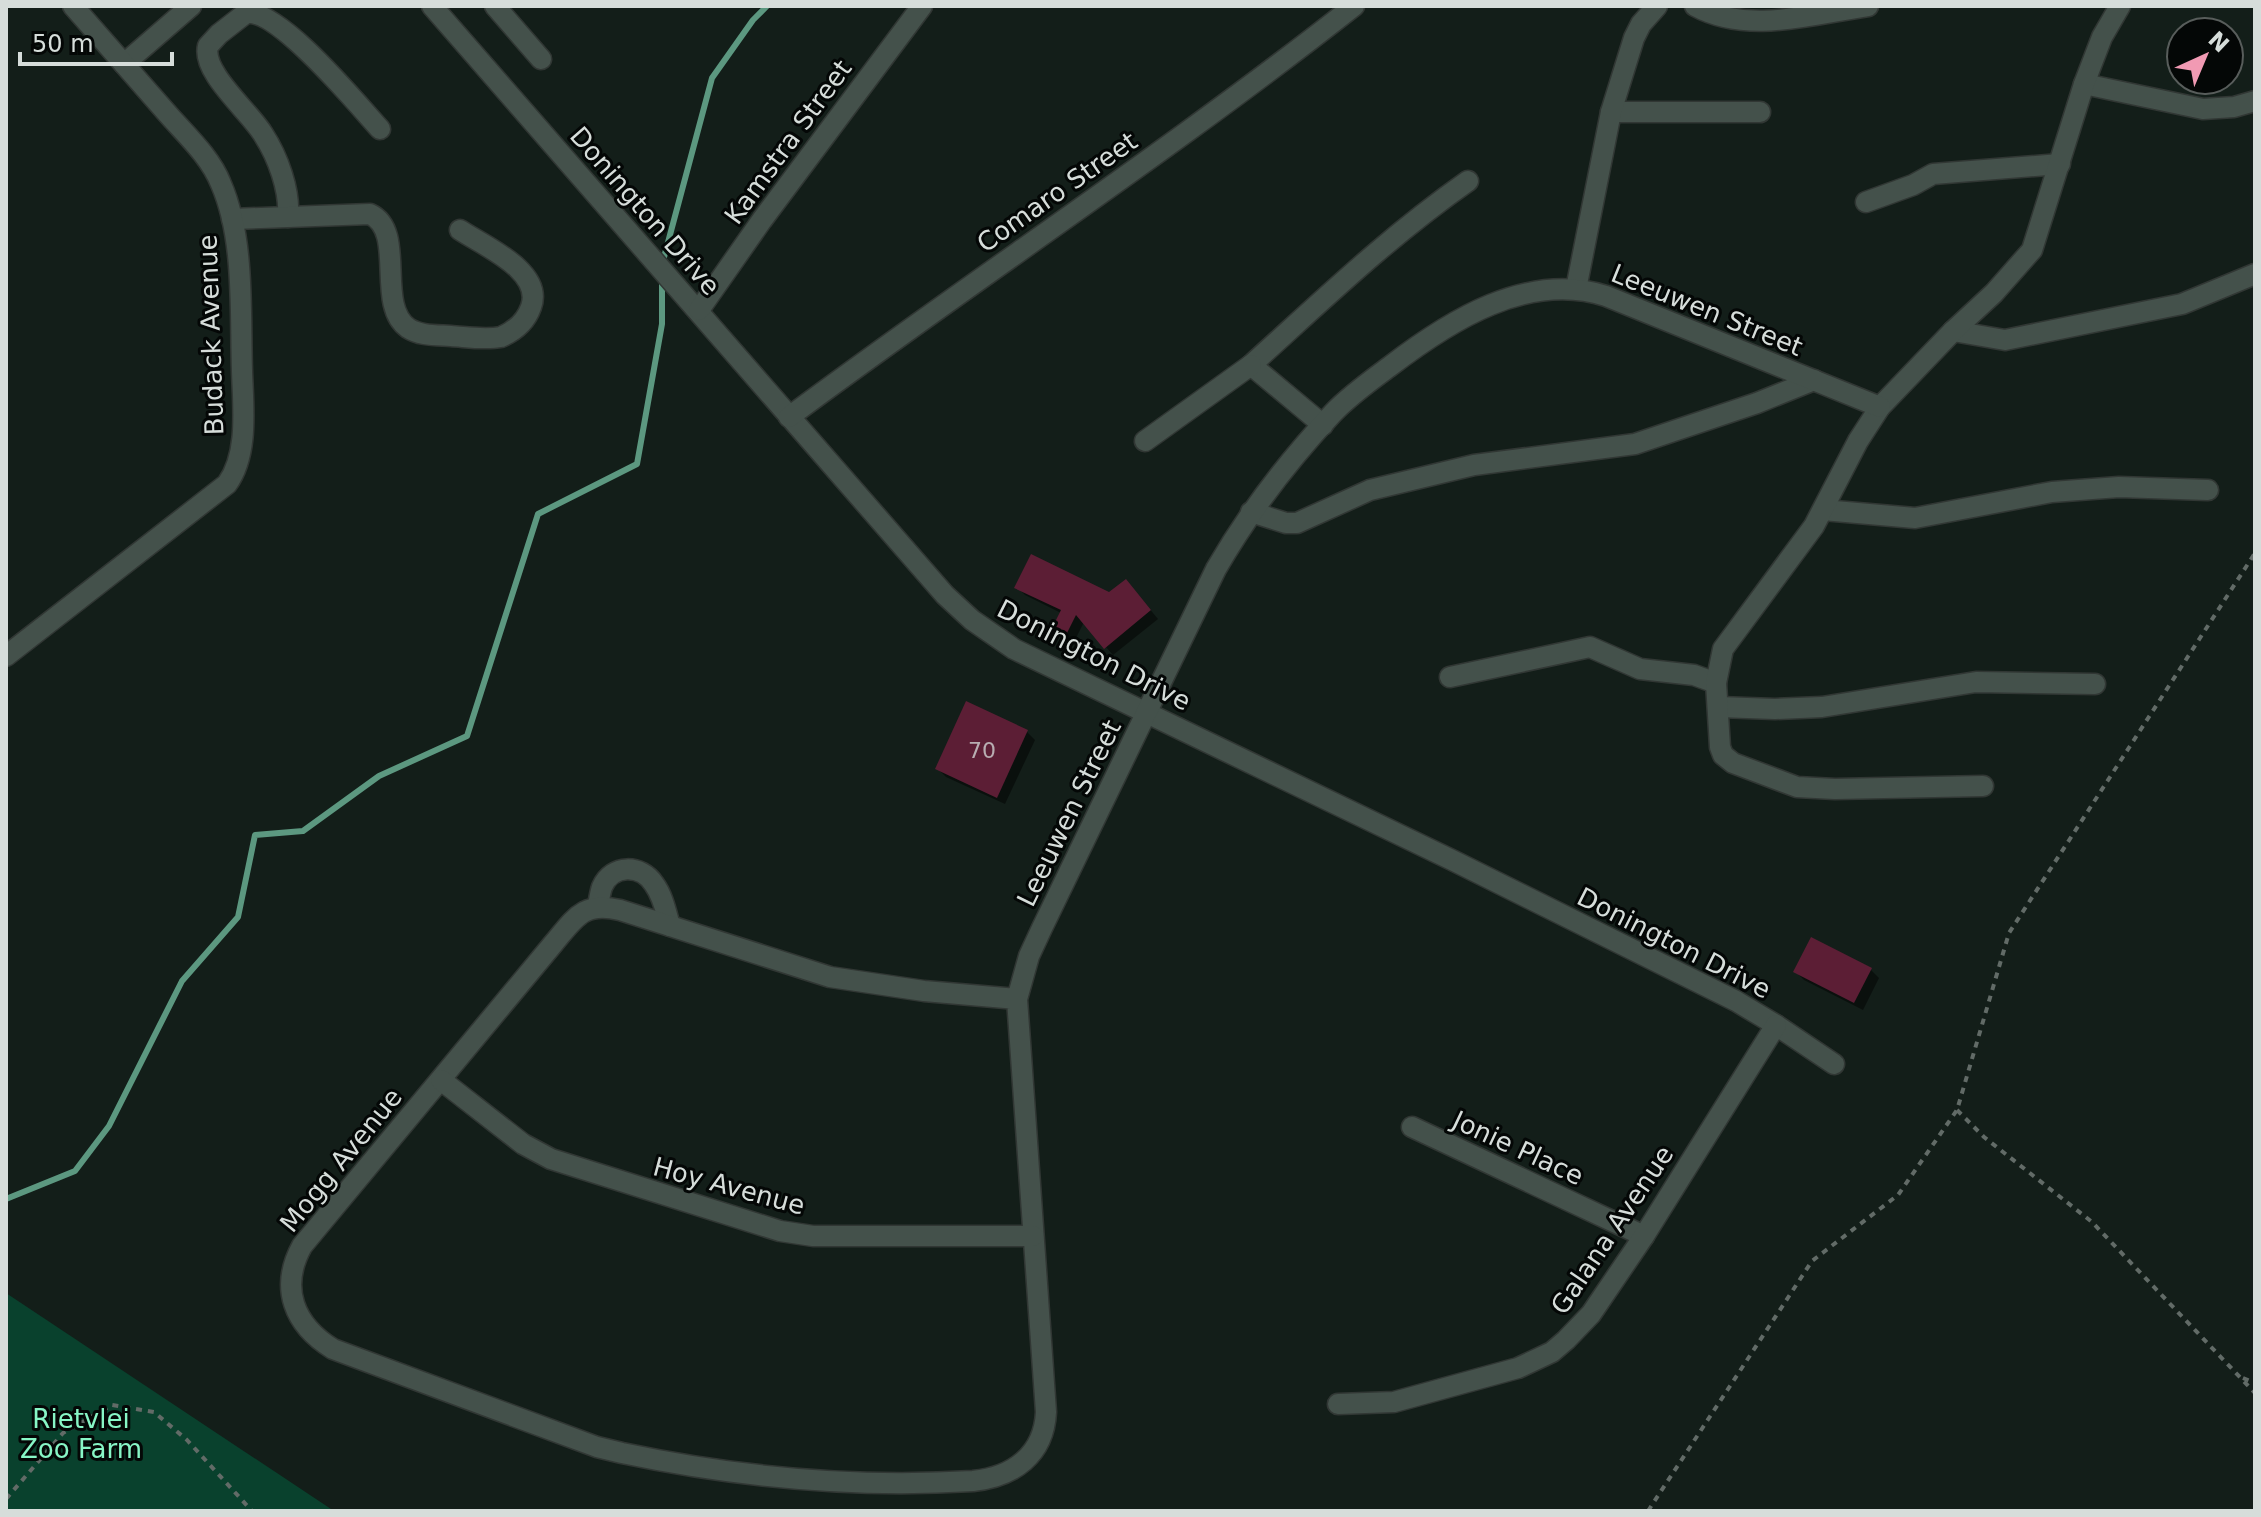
<svg xmlns="http://www.w3.org/2000/svg" width="2261" height="1517" font-family="'DejaVu Sans',sans-serif">
	<rect width="100%" height="100%" fill="#131e19"/>
	<path fill="#09412d" d="M6 1293 334 1511H6Z"/>
	<g fill="#0007">
		<path d="M1017 587 1109 595 1133 589 1158 619 1113 655 1084 622 1075 640 1063 634 1055 626 1061 613 1025 595Z"/>
		<path d="M1027 732 1035 740 1005 804 946 777 938 769Z"/>
		<path d="M1871 970 1879 978 1863 1010 1804 980 1796 972Z"/>
	</g>
	<g fill="none" stroke-linecap="round" stroke-linejoin="round">
		<g stroke="#5c9880" stroke-width="6">
			<path d="M663 261 712 78 753 20 767 6"/>
			<path d="M6 1199 75 1171 109 1126 182 981 238 917 255 835 303 831 379 776 467 736 538 514 637 464 662 324V280"/>
		</g>
	</g>
	<g fill="#5c1e35">
		<path d="M1031 554 1109 592 1126 579 1151 610 1104 649 1076 615 1067 633 1053 626 1061 610 1014 588Z"/>
		<path d="M966 701 1028 730 997 798 935 769Z"/>
		<path d="M1811 937 1872 968 1854 1003 1793 972Z"/>
	</g>
	<g fill="none" stroke-linecap="round" stroke-linejoin="round">
		<g stroke="#313734" stroke-width="23">
			<g id="minor">
				<path d="M432 6 945 595 972 620 1014 649 1452 860 1736 1001 1776 1025 1834 1064"/>
				<path d="M495 6 541 59"/>
				<path d="M1695 6C1748 35 1812 14 1868 6"/>
				<path d="M124 64 191 6"/>
				<path d="M2084 84 2203 109 2234 107 2255 101"/>
				<path d="M1611 112H1760"/>
				<path d="M1866 202 1913 185 1933 174 2060 164"/>
				<path d="M288 217C290 190 278 157 263 134 250 112 201 72 208 46L219 34 246 13C279 9 357 104 380 129"/>
				<path d="M232 219 370 214C407 231 375 305 408 328 420 336 437 335 451 336 467 337 485 340 501 337 515 331 526 321 531 307 544 271 484 246 460 230"/>
				<path d="M1576 289 1611 112 1634 38 1641 24 1657 6"/>
				<path d="M699 310 762 220 922 6"/>
				<path d="M1953 331 2005 340 2182 304 2255 274"/>
				<path d="M789 417C976 278 1171 150 1354 6"/>
				<path d="M1323 425 1251 365C1323 300 1388 237 1468 181"/>
				<path d="M1145 441 1251 365"/>
				<path d="M1823 510 1915 518 2052 492 2119 487 2208 490"/>
				<path d="M1251 512 1286 523H1297L1370 490 1474 465 1635 444 1757 403 1814 380"/>
				<path d="M6 656 227 484C249 454 243 406 242 371 240 312 245 239 221 184 210 156 185 134 166 112 135 77 104 41 73 6"/>
				<path d="M1450 677 1590 647 1640 669 1694 675 1716 683"/>
				<path d="M1719 707 1775 709 1822 707 1976 682 2095 684"/>
				<path d="M1983 786 1835 789 1797 787 1733 763 1723 755 1720 747 1716 683 1723 649 1814 526 1858 441 1880 407 1953 331 1994 293 2032 250 2084 84 2102 37 2120 6"/>
				<path d="M598 906C599 900 600 893 602 887 612 864 641 864 654 884 663 896 666 912 670 926"/>
				<path d="M1017 999 924 991 830 977 620 910C583 901 575 918 553 944L302 1246C279 1288 294 1325 333 1349L597 1447 622 1453C736 1477 856 1488 973 1481 1013 1477 1044 1455 1046 1412L1017 999 1029 956 1042 928 1216 569C1249 512 1288 461 1333 413 1349 396 1370 381 1389 367 1449 321 1527 271 1606 296L1880 407"/>
				<path d="M441 1080 523 1144 551 1159 780 1231 813 1236H1033"/>
				<path d="M1412 1127 1644 1236"/>
				<path d="M1338 1404 1394 1402 1518 1368 1552 1352 1566 1340 1591 1314 1644 1236 1776 1025"/>
			</g>
		</g>
		<g stroke="#626b67" stroke-width="4" stroke-dasharray="6 6" stroke-linecap="butt">
			<path d="M1957 1110 1984 1137 2092 1222 2255 1393"/>
			<path d="M2243 1378 2255 1383"/>
			<path d="M6 1499 63 1433 112 1405 154 1412 187 1440 252 1511"/>
			<path d="M1648 1511 1812 1261 1898 1195 1957 1110 2009 933 2255 553"/>
		</g>
		<use href="#minor" stroke="#44514b" stroke-width="20"/>
	</g>
	<g text-anchor="middle" dominant-baseline="central" stroke-width="6" stroke-linejoin="round" paint-order="stroke">
		<g font-size="22" fill="#b8adb1">
			<text x="982" y="750">70</text>
		</g>
		<g font-size="26" fill="#d6ddda" stroke="#040706">
			<text transform="translate(788 142) rotate(-54)">Kamstra Street</text>
			<text transform="translate(1057 192) rotate(-35)">Comaro Street</text>
			<text transform="translate(645 211) rotate(49)">Donington Drive</text>
			<text transform="translate(1707 310) rotate(22)">Leeuwen Street</text>
			<text transform="translate(211 335) rotate(-92)">Budack Avenue</text>
			<text transform="translate(1094 655) rotate(27)">Donington Drive</text>
			<text transform="translate(1069 813) rotate(-64)">Leeuwen Street</text>
			<text transform="translate(1674 943) rotate(27)">Donington Drive</text>
			<text transform="translate(1518 1148) rotate(25)">Jonie Place</text>
			<text transform="translate(341 1160) rotate(-51)">Mogg Avenue</text>
			<text transform="translate(729 1186) rotate(15)">Hoy Avenue</text>
			<text transform="translate(1612 1230) rotate(-56)">Galana Avenue</text>
		</g>
		<g font-size="26" fill="#87f6c6" stroke="#040706">
			<text x="81" y="1419">Rietvlei<tspan x="81" dy="30">Zoo Farm</tspan></text>
		</g>
	</g>
	<rect width="2261" height="1517" fill="none" stroke="#d6ddda" stroke-width="16"/>
	<g transform="translate(2205 56) rotate(44)"><circle r="38" fill="#040706" stroke="#585d5b" stroke-width="2"/>
	<path d="M0-6L14 30L0 20L-14 30Z" fill="#f19ab3"/>
	<text y="-12" font-size="22" font-weight="bold" text-anchor="middle" fill="#d6ddda">N</text>
	</g>
	<path d="M20 52v12h152v-12" fill="none" stroke="#d6ddda" stroke-width="4"/>
	<text x="32" y="52" font-size="24" fill="#d6ddda" stroke="#040706" stroke-width="6" paint-order="stroke">50 m</text>
</svg>
